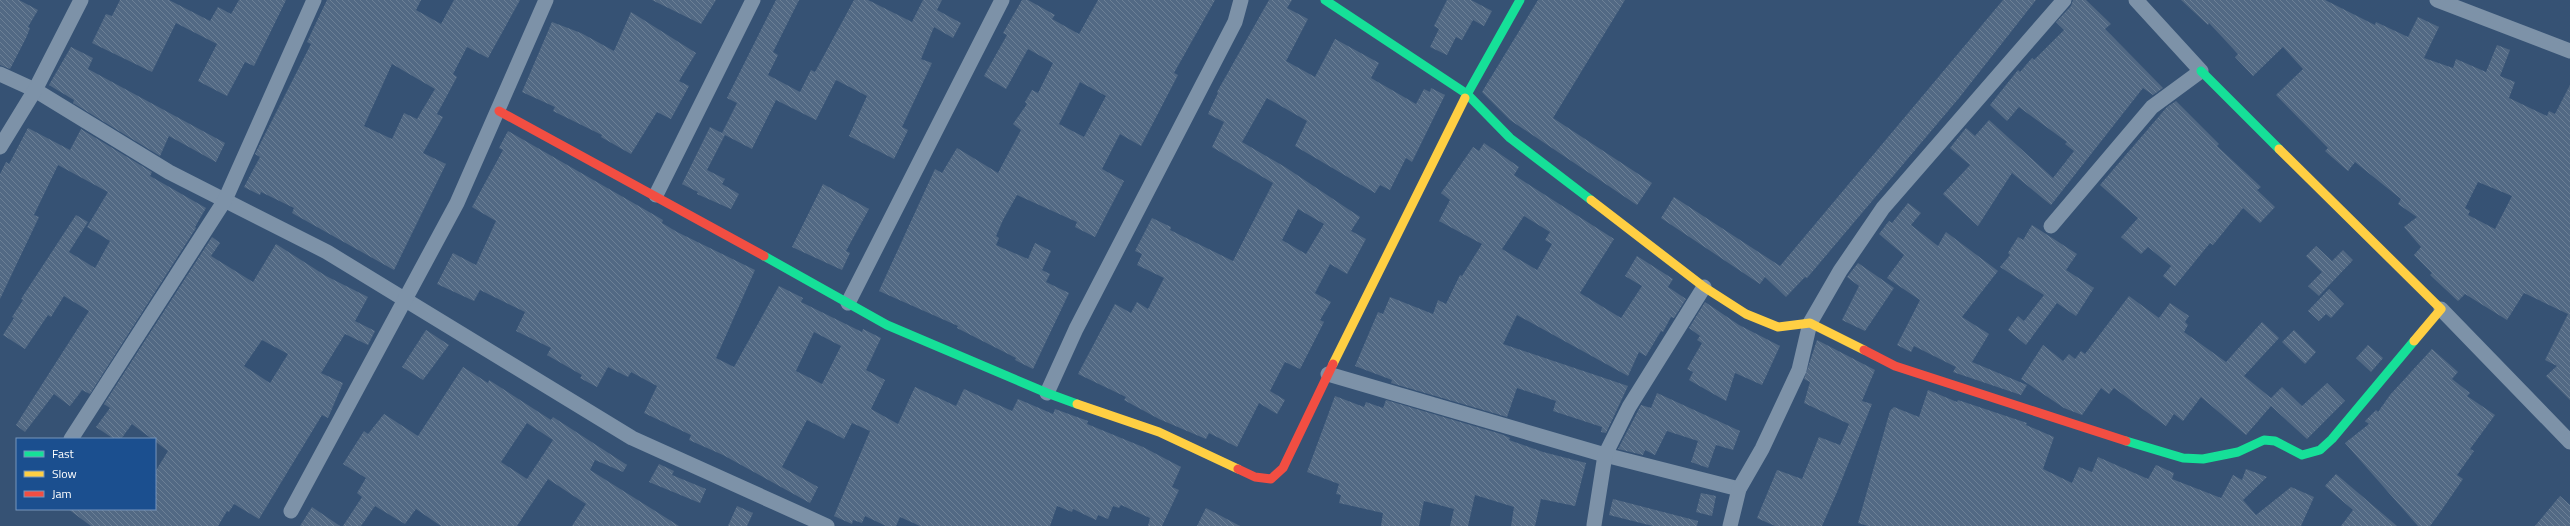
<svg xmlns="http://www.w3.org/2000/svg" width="2570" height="526" font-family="'Titillium Web',sans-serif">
	<defs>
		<pattern id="building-back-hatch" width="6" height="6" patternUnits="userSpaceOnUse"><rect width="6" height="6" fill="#526984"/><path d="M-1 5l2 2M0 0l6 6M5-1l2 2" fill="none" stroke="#6c8096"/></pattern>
	</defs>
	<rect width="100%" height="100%" fill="#365274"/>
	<g fill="url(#building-back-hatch)" fill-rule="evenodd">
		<path d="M0 0H19L38 10 28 27 30 28 26 38 10 69 0 65Z"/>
		<path d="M120 0H169L210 21 218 7 231 14 239 0H286L254 66 245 62 227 96 198 81 217 44 176 23 152 72 92 43 106 14 112 16Z"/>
		<path d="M327 0H421L416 10 441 24 454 0H520L488 58 467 47 453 74 457 77 437 114 443 117 423 153 446 164 394 270 292 213 294 208 261 192 260 195 244 187 260 157 255 154 256 152 311 44 307 42ZM392 64 435 89 417 119 404 113 392 139 364 126Z"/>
		<path d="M652 0H716L701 24Z"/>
		<path d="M776 0H799L773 52 778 55 768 75 800 92 811 70 815 72 854 0H868L912 22 923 0H942L937 10 961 23 953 38 934 27 921 59 932 63 902 127 908 130 894 159 849 136 867 96 836 80 816 120 776 100 752 149 725 135 707 170 725 179 722 184 739 194 731 209 697 194 698 192 682 184 710 127 722 133 737 103 727 98Z"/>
		<path d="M1022 0H1028L1055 15 1052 19 1079 34 1098 0H1215L1174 73 1178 75 1141 146 1120 134 1102 169 1124 181 1095 237 1075 227 1077 222 1017 195 1003 220 996 236 999 238 996 245 1028 259 1035 243 1051 251 1042 270 1050 274 1046 282 1069 293 1033 369 1015 360 1016 358 957 328 958 326 879 291 935 169 942 173 957 148 998 173 1021 130 1013 124 1027 104 1025 102 1032 90 1038 93 1053 63 1028 49 1006 89 984 76 1007 35 1003 33ZM1080 82 1106 96 1084 137 1059 124Z"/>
		<path d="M1269 0H1292L1287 8 1308 19 1286 61 1315 77 1335 39 1379 63 1371 78 1416 104 1424 89 1430 92 1431 88 1445 95 1412 162 1406 158 1390 190 1380 185 1375 193 1295 146 1307 121 1267 98 1242 142 1285 167 1360 217 1351 231 1366 239 1347 274 1330 264 1315 293 1331 302 1320 320 1324 322 1300 369 1285 362 1270 391 1285 400 1277 414 1259 403 1237 447 1209 433 1206 439 1159 419 1124 400 1126 397 1078 374 1115 304 1131 313 1137 302 1148 309 1164 278 1137 265 1142 254 1135 251 1152 218 1171 227 1170 230 1233 261 1273 183 1212 147 1224 122 1208 114 1218 93 1217 92ZM1298 209 1324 224 1306 254 1282 240Z"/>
		<path d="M1447 0H1471L1492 11 1484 26 1473 20 1462 40 1456 37 1447 55 1430 47 1439 29 1434 26Z"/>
		<path d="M1538 0H1625L1553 118 1652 183 1637 205 1510 120 1482 92Z"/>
		<path d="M2003 0H2036L1959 98 1807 278 1805 277 1786 297 1765 277 1760 284 1661 218 1674 197 1780 266Z"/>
		<path d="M2073 0H2086L2111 24 2105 29 2163 88 2153 95 2143 88 2051 205 2012 173 1978 226 1943 194 1970 165 1950 148 1966 128 1975 136 1989 120 2053 178 2074 151 2065 144 2067 142 2019 107 2007 121 1990 105 2018 70 2020 72 2032 58 2034 60 2064 30 2056 22 2071 6Z"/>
		<path d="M2181 0H2325L2375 25 2376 22 2408 37 2418 17 2439 27 2424 58 2453 68 2456 59 2486 72 2497 45 2510 50 2500 76 2515 82 2509 98 2547 116 2549 111 2555 114 2570 85V400L2546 376 2557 366 2545 360 2568 314 2524 293 2507 320 2465 294 2458 301 2430 275 2432 273 2414 255 2421 247 2404 227 2417 217 2398 204 2401 199 2355 162 2348 171 2325 151 2328 148 2276 95 2303 69 2283 47 2253 76 2235 57 2238 54 2209 23 2208 25ZM2478 182 2512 196 2495 229 2468 215 2470 211 2465 208Z"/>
		<path d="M631 12 696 53 679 81 689 86 671 119 657 112 631 154 601 137 602 135 553 111 555 107 522 92 552 22 581 33 614 51Z"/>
		<path d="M71 47 93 58 88 69 225 143 216 162 169 136 160 156 73 103 74 100 49 85Z"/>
		<path d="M2176 101 2219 144 2217 146 2261 187 2257 190 2275 207 2260 223 2243 208 2213 245 2210 243 2175 286 2163 276 2171 266 2148 247 2141 254 2121 237 2138 218 2100 185 2167 107Z"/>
		<path d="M28 128 70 150 81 129 152 172 150 176 206 208 195 227 196 228 90 394 82 390 70 406 54 394 25 432 16 425 89 311 64 296 51 317 48 315 25 349 3 335 14 318 12 317 23 300 21 299 76 215 88 222 69 252 95 268 110 241 87 227 108 192 58 165 34 215 39 217 0 299V174L6 162 9 164Z"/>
		<path d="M508 131 663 220 662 223 677 232 755 270 716 358 734 367 779 286 803 298 801 302 862 332 863 329 881 338 866 370 885 380 871 409 898 424 915 387 956 406 964 389 1012 411 1018 399 1053 414 1055 409 1088 421 1087 424 1143 447 1181 467 1172 487 1179 490 1162 526H1148L1150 518 1121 505 1119 508 1113 506 1108 519 1098 515 1096 520 1073 509 1072 512 1057 506 1050 526H920L900 517 896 526H886L865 516 862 523 853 520 852 524 834 516 870 431 852 423 844 439 807 420 782 467 818 487 810 503 723 455 689 440 691 435 644 413 657 386 631 372 628 377 608 367 597 387 580 378 582 375 547 355 551 348 516 331 525 312 480 290 474 301 437 284 453 253 476 265 496 221 472 207 503 150 499 148ZM814 332 841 346 822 384 796 371Z"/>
		<path d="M1484 143 1519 167 1514 175 1614 239 1580 293 1621 318 1642 286 1625 276 1637 256 1673 279 1668 287 1686 299 1674 318 1671 317 1663 332 1661 331 1646 356 1639 352 1628 376 1517 315 1503 344 1628 386 1606 433 1601 432 1602 427 1553 411 1556 401 1517 388 1507 417 1391 383 1392 380 1355 366 1378 312 1383 314 1390 297 1433 314 1438 300 1446 304 1460 275 1462 276 1482 244 1439 221 1450 200 1441 193 1473 147 1479 151ZM1524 216 1550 232 1545 240 1552 244 1537 270 1502 249Z"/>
		<path d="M823 184 869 209 846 251 850 253 842 270 792 247Z"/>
		<path d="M1908 203 1921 213 1911 225 1938 246 1946 232 1998 271 1962 317 1989 334 1972 362 2027 385 2021 395 1953 372 1956 367 1914 346 1911 352 1897 345 1920 300 1887 278 1904 255 1879 234 1889 221 1892 223Z"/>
		<path d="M2032 225 2077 254 2066 270 2094 288 2076 316 2057 303 2026 345 2008 330 2018 316 2024 321 2044 295 2000 267 2010 255 2008 253 2018 237 2023 240Z"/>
		<path d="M212 237 220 243 211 256 253 282 276 244 326 276 368 297 355 321 375 331 368 345 345 334 321 373 343 383 328 418 322 415 259 519 234 504 229 512 227 511 218 526H91L68 509H155V472L168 451 132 424 121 439H114L96 427 110 408 104 404ZM262 340 288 354 270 383 244 366Z"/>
		<path d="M2316 246 2332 261 2343 250 2353 260 2319 296 2308 286 2322 272 2306 256Z"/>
		<path d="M1858 263 1894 288 1865 331 1842 320 1859 286 1847 277Z"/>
		<path d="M2329 289 2344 304 2331 318 2326 314 2319 321 2308 311Z"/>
		<path d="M2129 296 2159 318 2170 303 2189 316 2185 322 2188 325 2184 332 2226 362 2262 322 2279 338 2244 376 2271 398 2282 387 2302 406 2327 383 2345 401 2307 439 2271 406 2246 435 2201 397 2183 421 2174 414 2166 426 2114 388 2109 394 2101 388 2082 415 2064 408 2021 379 2043 345 2063 361 2069 354 2075 359 2081 351 2085 354Z"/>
		<path d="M1705 302 1739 325 1780 346 1762 385 1735 373 1726 401 1689 380 1693 372 1687 369 1702 343 1697 340 1700 336 1689 328Z"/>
		<path d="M426 330 449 345 423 380 402 367Z"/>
		<path d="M2294 330 2316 352 2305 364 2282 342Z"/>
		<path d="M1817 340 1875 370 1862 401 1872 404 1837 492 1822 526H1775L1757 518 1777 470 1802 479 1819 437 1840 445 1849 424 1804 403 1810 382 1804 379Z"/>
		<path d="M2368 345 2383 358 2371 372 2356 358Z"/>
		<path d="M2432 349 2458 372 2452 379 2470 393 2467 396 2495 415 2470 449 2474 451 2457 475 2463 479 2441 511 2430 526H2418L2345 443 2369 424 2365 421 2376 410 2378 412 2390 395Z"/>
		<path d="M463 367 488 383 489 380 551 420 553 417 627 465 623 472 595 460 590 470 679 526H572L586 504 548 479 517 526H441L416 509 405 524 375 506 361 526H343L362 497 357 493 366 478 343 464 364 431 368 434 384 414 418 436ZM527 423 553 440 527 479 501 462Z"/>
		<path d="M1928 390 1957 402 1958 400 2027 423 2026 425 2054 437 2043 469 2072 483 2079 467 2092 472 2098 457 2148 479 2156 465 2174 473 2172 479 2221 498 2233 475 2242 480 2246 469 2267 477 2243 500 2256 515 2291 487 2314 497 2301 526H1868L1858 523 1890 411 1894 407 1919 417Z"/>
		<path d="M1657 393 1740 431 1733 450 1716 445 1708 468 1691 462 1698 441 1667 431 1655 455 1645 450 1643 455 1618 449 1641 405 1651 408Z"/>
		<path d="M1335 396 1364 407 1366 402 1383 408 1386 400 1501 434 1510 438 1509 440 1543 452 1586 463 1575 506 1541 499 1535 526H1511L1514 507 1475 495 1468 526H1450L1454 509 1424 501 1419 526H1381L1383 513 1339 503 1341 495 1336 494 1339 484 1307 472Z"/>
		<path d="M659 464 674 471 672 475 706 489 700 503 649 482Z"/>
		<path d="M2336 474 2397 526H2341L2353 510 2325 486Z"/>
		<path d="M1701 493 1716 496 1712 516 1696 512Z"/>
		<path d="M2560 496 2570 505V526H2535Z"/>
		<path d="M1613 499 1698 521 1697 526H1653L1609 515Z"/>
		<path d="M737 506 753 513 747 526H728Z"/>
		<path d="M312 507 340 526H300Z"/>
		<path d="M1206 508 1240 526H1197Z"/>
	</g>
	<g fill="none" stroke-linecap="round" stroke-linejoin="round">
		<g stroke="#7d92a8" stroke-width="15">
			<path d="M2437 0 2570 51"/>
			<path d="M0 74 35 90 169 172 327 252 632 438 827 526"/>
			<path d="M0 147 35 90 81 0"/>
			<path d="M656 195 753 0"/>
			<path d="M2051 226 2152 107 2201 71 2136 0"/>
			<path d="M848 303 1002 0"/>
			<path d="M2441 309 2570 442"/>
			<path d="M1328 374 1605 455 1739 489"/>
			<path d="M1047 393 1076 329 1235 22 1241 0"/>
			<path d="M71 439 225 200 314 0"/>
			<path d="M291 511 457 203 546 0"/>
			<path d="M1594 525 1605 455 1629 407 1704 287"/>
			<path d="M1730 526 1739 489 1762 449 1799 370 1810 323 1840 271 1883 208 2064 0"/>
		</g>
		<g stroke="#16e098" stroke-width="9">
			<path d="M1325 0 1467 94 1510 138 1591 200"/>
			<path d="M2201 71 2279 149"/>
			<path d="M1465 98 1520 0"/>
			<path d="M764 256 887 325 1047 393 1077 404"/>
			<path d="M2126 441 2183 458 2203 459 2238 452 2264 440 2275 441 2302 455 2320 450 2332 439 2414 341"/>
		</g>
		<g stroke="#ffcf43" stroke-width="9">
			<path d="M2279 149 2441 309 2414 341"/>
			<path d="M1591 200 1704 287 1746 314 1778 327 1810 323 1864 350"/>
			<path d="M1333 364 1465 98"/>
			<path d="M1077 404 1159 432 1238 469"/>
		</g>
		<g stroke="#f24e42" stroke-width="9">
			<path d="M499 111 764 256"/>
			<path d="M1864 350 1895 366 2126 441"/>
			<path d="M1238 469 1255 477 1271 479 1283 468 1333 364"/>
		</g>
	</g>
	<rect x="16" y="438" width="140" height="72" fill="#1b4f8f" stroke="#7695bc"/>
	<rect x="24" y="451" width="20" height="6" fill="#16e098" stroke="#7695bc"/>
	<text x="52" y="458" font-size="12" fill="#ffffff">Fast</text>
	<rect x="24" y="471" width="20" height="6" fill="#ffcf43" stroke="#7695bc"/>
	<text x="52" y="478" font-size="12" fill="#ffffff">Slow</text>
	<rect x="24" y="491" width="20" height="6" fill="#f24e42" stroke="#7695bc"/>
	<text x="52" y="498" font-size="12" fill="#ffffff">Jam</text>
</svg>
